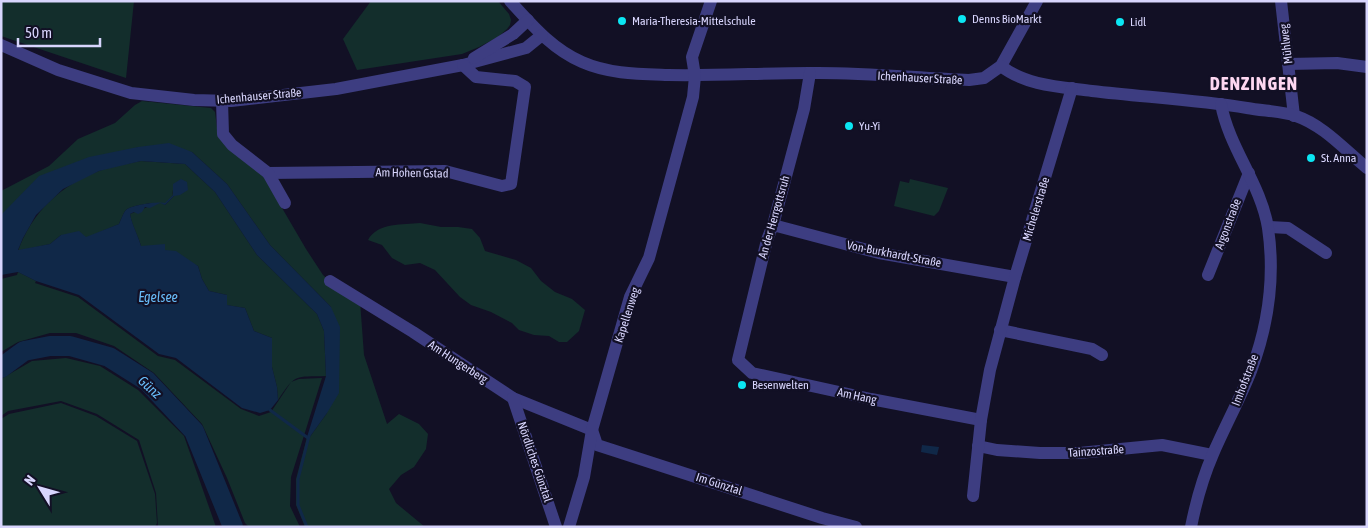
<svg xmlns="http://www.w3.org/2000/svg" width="1368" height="528" font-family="'Asap Condensed',sans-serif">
	<rect width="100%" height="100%" fill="#121025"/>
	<g fill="#132e2c">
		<polygon points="1,1 134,1 126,78 1,36"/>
		<polygon points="371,1 498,1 509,14 511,20 510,25 507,29 498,37 479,47 462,54 357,70 343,39"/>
		<polygon points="142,101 211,108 215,112 218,136 261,172 306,249 323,275 334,285 360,301 364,355 387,424 399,414 419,424 428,434 426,449 414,467 401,475 389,489 396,503 425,527 305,527 296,505 296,479 307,437 309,438 327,413 331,307 270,245 227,184 192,152 138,147 1,215 1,191 49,166 78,139 115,123 135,105"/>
		<path d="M141,161L185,164L215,192L257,255L317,314L324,331L326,376C295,377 296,373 278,400L277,387L272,367V338L254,331L245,308L226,305L227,295L209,291L202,279L198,266L165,250L141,246C138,235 132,226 130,214L160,202L165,205L174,196L172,190L173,195L165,204C159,201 131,205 126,210C123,213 121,220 119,224L86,238L61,235L50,244L18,251C32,212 60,186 99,171C112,166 127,164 141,161Z"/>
		<polygon points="910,179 948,188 939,211 934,216 894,206 900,181 909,183"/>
		<path d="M420,223L441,227H458L472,229L480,238L485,251L516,260L531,268L541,281L555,292L572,299L585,310L579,331L567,342H559L549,336L534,335L519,330L512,323L491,312L471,305L460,297L435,270L420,263L405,265L392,258L382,245L368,240C378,222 403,225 420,223Z"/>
		<polygon points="18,272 36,281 35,283 78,297 158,356 175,360 241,409 259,416 271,412 291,382 299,379 322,378 291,477 290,506 300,527 249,527 245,523 227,478 202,424 154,373 114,346 76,333 50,333 18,342 1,352 1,279 17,275"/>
		<polygon points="66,358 100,366 138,390 184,436 216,527 158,527 156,493 139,440 97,414 61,401 8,411 1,416 1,379 32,361"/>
		<polygon points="61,403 96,416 137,441 155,494 157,523 155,527 1,527 1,419 9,414"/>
	</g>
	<g fill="#102848">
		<path d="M169,143L192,152L227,184L270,245L331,307L340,327L339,393L327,413L309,438L307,437L326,376L324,331L317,314L257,255L215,192L185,164L141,161L99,171L63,189L36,215L23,238L18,250L50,244L61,235L79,231L86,237L119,224C121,220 123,213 126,210C131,205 159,201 165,203L173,195V184L181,179L187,182L188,190L180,195L174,196L165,205L160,203L150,208L145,207L142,212L138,214L134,212L130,214C132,225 138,235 141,246L165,244V250L176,251L198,266L202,279L209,291L227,295V305L245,308L254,331L272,338V367L277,387L278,400L270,410L260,413L242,408L176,358L159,354L79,295L36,281L18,272L1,275V215L39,176L89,157L138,147Z"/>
		<polygon points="922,445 939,447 937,455 921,452"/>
	</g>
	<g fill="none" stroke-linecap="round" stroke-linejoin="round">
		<g stroke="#102848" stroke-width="3">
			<polyline points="270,410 308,438"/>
			<polyline points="307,527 298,505 298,479 309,436"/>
		</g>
		<polyline stroke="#102848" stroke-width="20" points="1,368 24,351 50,346 70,346 109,357 147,381 194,431 233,527"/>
		<g stroke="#3d3d81" stroke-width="12">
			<path d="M510,1C532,25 552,49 582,62C609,74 639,74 668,75C715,76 762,73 809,73C862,72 916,78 969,80L984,78L1001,66L1037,1"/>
			<polyline points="1281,1 1294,116"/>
			<polyline points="1,45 58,70 131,93 194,100 231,101 336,89 463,65 526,48 542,35"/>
			<polyline points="474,58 513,34 528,20"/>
			<polyline points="1288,64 1337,63 1367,67"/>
			<path d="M1001,66C1026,86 1062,87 1092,91C1144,97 1196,100 1247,108C1263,111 1281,111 1296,116C1323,125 1345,150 1367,168"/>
			<polyline points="810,73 804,109 773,225 767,240 738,360 752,373 871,399 981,420"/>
			<polyline points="222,101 223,134 232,145 268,173 445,171 502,186 511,184 525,87 515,81 476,77 463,65"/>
			<polyline points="268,173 285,203"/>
			<polyline points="773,225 879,253 1015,277"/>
			<polyline points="1268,227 1288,228 1326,253"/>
			<polyline points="1208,275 1249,173"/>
			<polyline points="330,281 413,332 513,398 592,430 597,445 822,518 856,527"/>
			<polyline points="1000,330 1092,349 1102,355"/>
			<polyline points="513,398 556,527"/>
			<polyline points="978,446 997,450 1040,453 1079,453 1162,445 1212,455"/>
			<polyline points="973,496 981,420 990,370 1015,277 1072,88"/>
			<polyline points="569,527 584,477 592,430 630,297 649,258 693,97 695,76 692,57 711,1"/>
			<path d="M1191,527C1196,502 1203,477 1213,454C1225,426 1240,399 1251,371C1268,326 1275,276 1268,228C1261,184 1229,148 1221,104"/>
		</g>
	</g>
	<g fill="#0be6f3" stroke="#121025" stroke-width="2">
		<circle cx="962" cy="19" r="5"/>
		<circle cx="622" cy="21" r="5"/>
		<circle cx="1120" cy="22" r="5"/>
		<circle cx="849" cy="126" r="5"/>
		<circle cx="1311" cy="158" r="5"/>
		<circle cx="742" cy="385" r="5"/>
	</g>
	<g text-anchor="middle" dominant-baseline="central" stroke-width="4.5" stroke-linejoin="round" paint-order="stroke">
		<g font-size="12" fill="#d8d5fd" stroke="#121025" text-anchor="start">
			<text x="972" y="19">Denns BioMarkt</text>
			<text x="632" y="21">Maria-Theresia-Mittelschule</text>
			<text x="1130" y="22">Lidl</text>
			<text x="859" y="126">Yu-Yi</text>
			<text x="1321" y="158">St. Anna</text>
			<text x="752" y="385">Besenwelten</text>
		</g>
		<g font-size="12" fill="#d8d5fd" stroke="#121025">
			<text transform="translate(1286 44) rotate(-97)">Mühlweg</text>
			<text transform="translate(920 78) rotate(3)">Ichenhauser Straße</text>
			<text transform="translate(259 96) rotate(-5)">Ichenhauser Straße</text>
			<text transform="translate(412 173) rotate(1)">Am Hohen Gstad</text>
			<text transform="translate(1036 209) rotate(-73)">Michelerstraße</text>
			<text transform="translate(774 217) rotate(-74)">An der Herrgottsruh</text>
			<text transform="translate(1228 224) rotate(-69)">Argonstraße</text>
			<text transform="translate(894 254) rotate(11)">Von-Burkhardt-Straße</text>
			<text transform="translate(627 315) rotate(-72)">Kapellenweg</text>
			<text transform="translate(458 362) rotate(33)">Am Hungerberg</text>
			<text transform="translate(1245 380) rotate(-69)">Imhofstraße</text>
			<text transform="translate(857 396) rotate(12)">Am Hang</text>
			<text transform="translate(1096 451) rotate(-4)">Tainzostraße</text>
			<text transform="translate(535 462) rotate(71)">Nördliches Günztal</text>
			<text transform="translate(719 484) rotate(18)">Im Günztal</text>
		</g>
		<g font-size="14" font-style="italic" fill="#68bcf8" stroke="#121025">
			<text x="158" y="297">Egelsee</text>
			<text transform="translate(150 387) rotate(42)">Günz</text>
		</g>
		<g font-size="18" font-weight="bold" letter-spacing="1" fill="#fdd7f1" stroke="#121025">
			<text x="1254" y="83">DENZINGEN</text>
		</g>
	</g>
	<rect width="1368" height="528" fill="none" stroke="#d8d5fd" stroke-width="5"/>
	<g transform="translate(40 488) rotate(307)" stroke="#121025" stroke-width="4" paint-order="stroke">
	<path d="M0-4L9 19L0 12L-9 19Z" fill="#d8d5fd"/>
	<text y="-8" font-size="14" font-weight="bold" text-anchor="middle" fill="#d8d5fd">N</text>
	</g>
	<path d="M18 38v8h82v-8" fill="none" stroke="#d8d5fd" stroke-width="2.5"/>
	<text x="25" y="38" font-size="15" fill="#d8d5fd" stroke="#121025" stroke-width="4" paint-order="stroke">50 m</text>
</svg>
